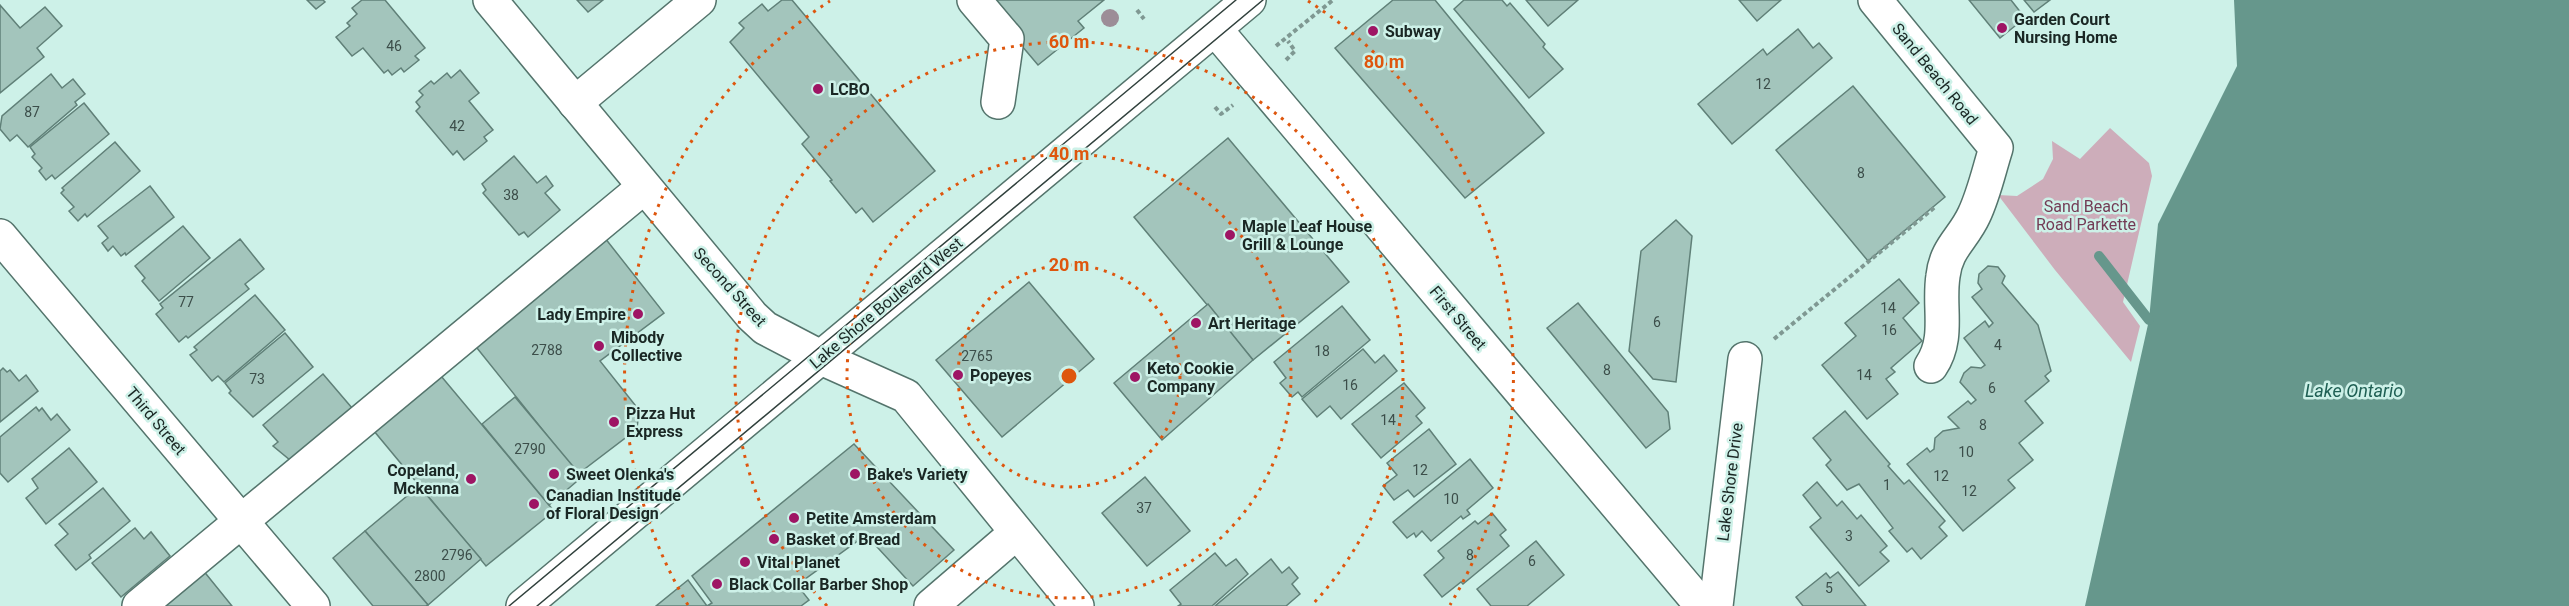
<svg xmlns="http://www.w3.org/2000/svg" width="2569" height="606" font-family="Roboto,sans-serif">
	<rect width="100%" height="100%" fill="#cdf1e8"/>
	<polygon fill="#cdadba" points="2110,128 2149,163 2152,176 2123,302 2140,326 2131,362 2055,270 1998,195 2017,196 2043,179 2053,159 2052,141 2080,159"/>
	<polygon fill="#66978c" points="2234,0 2569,0 2569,606 2085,606 2149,320 2158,224 2237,66"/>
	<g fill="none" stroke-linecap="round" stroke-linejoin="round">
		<polyline stroke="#66978c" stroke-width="10" points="2099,256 2149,320"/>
	</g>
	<g fill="#a3c5bc" stroke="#608078" stroke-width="1.5">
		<polygon points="307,0 323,0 325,2 316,9"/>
		<polygon points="362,0 385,0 425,48 415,56 419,60 404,72 401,68 392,75 388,70 384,73 363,48 352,56 336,37 350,26 347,23 357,14 352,8"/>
		<polygon points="577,0 603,0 588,12"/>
		<polygon points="782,0 792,0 935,171 873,222 862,208 856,213 830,181 832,180 802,144 809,137 730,42 744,28 739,23 762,4 768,11"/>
		<polygon points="983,0 1104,0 1078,21 1084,28 1038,65"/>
		<polygon points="1393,0 1435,0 1544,133 1465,198 1335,48"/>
		<polygon points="1464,0 1502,0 1507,6 1510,3 1545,44 1543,47 1563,69 1529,98 1454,9"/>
		<polygon points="1526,0 1578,0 1548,26"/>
		<polygon points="1739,0 1781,0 1757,21"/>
		<polygon points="1969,0 2011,0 2025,18 2000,38"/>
		<polygon points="2024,0 2050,0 2034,12"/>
		<polygon points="0,5 20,28 45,7 62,26 37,48 44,57 0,93"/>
		<polygon points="1798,29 1813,48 1819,43 1832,58 1732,144 1698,104 1763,49 1767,55"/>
		<polygon points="460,70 479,93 469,101 493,130 484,137 487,141 464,160 457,151 453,155 416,111 420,107 416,102 423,95 419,91 431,81 434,84 447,73 451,78"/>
		<polygon points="51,74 62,88 73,79 85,94 75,102 77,105 28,147 17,135 10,141 0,129 2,116"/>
		<polygon points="1853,86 1945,197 1868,261 1776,150"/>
		<polygon points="84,103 109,134 55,179 52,175 46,180 39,171 42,168 32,157 35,154 30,147"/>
		<polygon points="1228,138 1349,282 1253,360 1134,217"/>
		<polygon points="115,142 140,171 87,217 85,214 78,221 69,211 74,207 61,193 64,190 62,188"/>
		<polygon points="514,156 537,183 546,176 553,186 545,193 560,210 528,237 524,232 519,235 483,193 486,190 482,184"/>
		<polygon points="150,186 174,217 126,255 125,253 121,256 113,246 108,251 102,243 108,238 98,226"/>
		<polygon points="1676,220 1692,236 1676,382 1653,379 1629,351 1641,251"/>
		<polygon points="183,226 210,258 159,301 142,281 145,278 135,266"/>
		<polygon points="601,233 664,313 600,361 639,410 637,429 578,474 469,338"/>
		<polygon points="240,239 264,269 245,284 249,289 188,338 186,336 179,342 156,314 163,308 160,304"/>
		<polygon points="1988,266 1998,267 2005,276 2002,283 2038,325 2051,371 2045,376 2049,381 2025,401 2043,423 2019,443 2033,460 2008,480 2015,488 1963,531 1907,464 1927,448 1930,452 1934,449 1935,438 1943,431 1959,428 1948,417 1968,401 1971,404 1976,400 1960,382 1964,373 1971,367 1981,368 1985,365 1964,338 1985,321 1989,327 1993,323 1972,297 1982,289 1978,283 1979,274"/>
		<polygon points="1899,279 1919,303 1903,318 1922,341 1891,368 1895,372 1886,379 1898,394 1867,419 1822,365 1856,336 1845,323"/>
		<polygon points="1029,282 1094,359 1002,437 936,360"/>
		<polygon points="255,295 285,330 224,382 218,376 212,381 190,355 197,350 194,347"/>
		<polygon points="1578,303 1668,412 1670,429 1646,448 1547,328"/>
		<polygon points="1208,304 1253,360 1162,440 1114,383"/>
		<polygon points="1342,306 1370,340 1302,397 1298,392 1292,397 1280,383 1286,378 1274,362"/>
		<polygon points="285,333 313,367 253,417 229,393 231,391 225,383"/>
		<polygon points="1363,349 1375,363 1384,355 1397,371 1341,419 1330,406 1317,417 1302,399"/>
		<polygon points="3,368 7,372 10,370 19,381 26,375 38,391 0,422 0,371"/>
		<polygon points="323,374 352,408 290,460 273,446 278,442 263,425"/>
		<polygon points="441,376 554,511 486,566 374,431"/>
		<polygon points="1404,383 1425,408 1416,416 1422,423 1381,458 1352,424"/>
		<polygon points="515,397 582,477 549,505 482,424"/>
		<polygon points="36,407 39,411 42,408 51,420 57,414 70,430 8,482 0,473 0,437"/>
		<polygon points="1845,411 1890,464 1888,466 1904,484 1909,480 1945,521 1939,527 1947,536 1921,559 1912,548 1907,552 1889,531 1893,528 1859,484 1847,490 1826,465 1831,460 1813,438"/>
		<polygon points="1429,429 1456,464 1414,497 1408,490 1394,500 1383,486 1397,475 1387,463"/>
		<polygon points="854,444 954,550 913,586 866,535 797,585 809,600 801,606 656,606 688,580 707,606 712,603 692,576"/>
		<polygon points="69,448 97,482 46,524 26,498 38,488 32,479"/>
		<polygon points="1470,459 1493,488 1467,510 1470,514 1463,519 1461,516 1431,541 1422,531 1416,537 1414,533 1407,538 1393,522"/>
		<polygon points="1145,477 1190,531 1147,566 1102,513"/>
		<polygon points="1817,482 1837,506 1842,501 1857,519 1861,515 1887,546 1880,552 1889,561 1859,586 1810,527 1821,518 1803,495"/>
		<polygon points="419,486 481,559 428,605 365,531"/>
		<polygon points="103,488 130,521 89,555 91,558 76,570 55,545 68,534 59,524"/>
		<polygon points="1492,513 1506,530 1500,535 1509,546 1463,584 1461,582 1442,597 1424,575 1444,558 1438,551 1475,521 1478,524"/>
		<polygon points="135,528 144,539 151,532 170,556 121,597 92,563"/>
		<polygon points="365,531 428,605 426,606 373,606 333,558"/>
		<polygon points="1536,541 1564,575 1527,606 1491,606 1477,589"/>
		<polygon points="1215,553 1226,566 1236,559 1248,574 1212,606 1178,606 1181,604 1170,590"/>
		<polygon points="1271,559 1282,573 1289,567 1298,578 1292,584 1300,594 1286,606 1215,606"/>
		<polygon points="198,564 232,606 149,606"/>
		<polygon points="1838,572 1866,606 1803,606 1796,597 1826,573 1830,578"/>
	</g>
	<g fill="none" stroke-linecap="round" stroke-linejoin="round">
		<g stroke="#54746c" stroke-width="36">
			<g id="minor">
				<polyline points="490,0 752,316 765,328 830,362 906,396 1077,606"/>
				<polyline points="974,0 1007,39 998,102"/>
				<path d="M1875,0L1996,148C1989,170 1984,194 1974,215C1963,239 1946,248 1943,276C1938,307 1950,338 1931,366"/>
				<polyline points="1215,29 1702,606"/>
				<polyline points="575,103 699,0"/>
				<polyline points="0,236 313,606"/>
				<polyline points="139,606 644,187"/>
				<polyline points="931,606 1016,533"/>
				<polyline points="1716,606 1745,359"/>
			</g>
		</g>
		<g stroke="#54746c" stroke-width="36">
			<polyline id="major" points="523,606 1249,0"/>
		</g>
		<g stroke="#7f9892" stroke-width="4" stroke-dasharray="4.5 3" stroke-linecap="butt">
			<polyline points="1137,10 1144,19"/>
			<polyline points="1276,46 1333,0"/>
			<polyline points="1286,60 1295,51 1288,41"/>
			<polyline points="1215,107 1221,114 1233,105"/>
			<polyline points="1774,339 1935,207"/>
		</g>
		<use href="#minor" stroke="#fff" stroke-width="33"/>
		<use href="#major" stroke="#fff" stroke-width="33"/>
		<g stroke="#31413d" stroke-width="1.5">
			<polyline points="509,606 1236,0"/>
			<polyline points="537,606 1263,0"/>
		</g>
	</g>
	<circle fill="#9c8d97" cx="1110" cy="18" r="9"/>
	<g fill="none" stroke="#de560d" stroke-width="3" stroke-dasharray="3 6">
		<circle cx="1069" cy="376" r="111"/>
		<circle cx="1069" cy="376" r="222"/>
		<path d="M827 606A334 334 0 1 1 1311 606"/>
		<path d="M688 605A445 445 0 0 1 830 1M1308 1A445 445 0 0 1 1450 605"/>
	</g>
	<g fill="#9e1564" stroke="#cdf1e8" stroke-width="2">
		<circle cx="2002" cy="28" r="6"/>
		<circle cx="1373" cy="31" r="6"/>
		<circle cx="818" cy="89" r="6"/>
		<circle cx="1230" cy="235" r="6"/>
		<circle cx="638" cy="314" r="6"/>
		<circle cx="1196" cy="323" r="6"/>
		<circle cx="599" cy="346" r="6"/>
		<circle cx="958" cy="375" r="6"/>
		<circle cx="1135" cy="377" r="6"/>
		<circle cx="614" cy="422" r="6"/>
		<circle cx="554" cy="474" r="6"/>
		<circle cx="855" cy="474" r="6"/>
		<circle cx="471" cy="479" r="6"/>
		<circle cx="534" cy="504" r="6"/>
		<circle cx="794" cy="518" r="6"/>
		<circle cx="774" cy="539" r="6"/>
		<circle cx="745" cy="562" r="6"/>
		<circle cx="717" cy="584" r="6"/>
	</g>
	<g text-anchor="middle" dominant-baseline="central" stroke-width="5" stroke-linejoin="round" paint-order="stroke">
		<g font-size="14" fill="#3c4e4a">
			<text x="394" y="46">46</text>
			<text x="1763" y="84">12</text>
			<text x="32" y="112">87</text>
			<text x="457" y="126">42</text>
			<text x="1861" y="173">8</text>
			<text x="511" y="195">38</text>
			<text x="186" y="302">77</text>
			<text x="1888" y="308">14</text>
			<text x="1657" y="322">6</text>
			<text x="1889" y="330">16</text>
			<text x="1998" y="345">4</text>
			<text x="547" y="350">2788</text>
			<text x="1322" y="351">18</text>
			<text x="977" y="356">2765</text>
			<text x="1607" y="370">8</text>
			<text x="1864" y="375">14</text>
			<text x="257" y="379">73</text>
			<text x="1350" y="385">16</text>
			<text x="1992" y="388">6</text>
			<text x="1388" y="420">14</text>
			<text x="1983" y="425">8</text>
			<text x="530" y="449">2790</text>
			<text x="1966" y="452">10</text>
			<text x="1420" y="470">12</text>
			<text x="1941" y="476">12</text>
			<text x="1887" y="485">1</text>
			<text x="1969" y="491">12</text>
			<text x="1451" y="499">10</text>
			<text x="1144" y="508">37</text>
			<text x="1849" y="536">3</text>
			<text x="457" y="555">2796</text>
			<text x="1470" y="555">8</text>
			<text x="1532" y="561">6</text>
			<text x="430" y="576">2800</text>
			<text x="1829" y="588">5</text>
		</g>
		<g font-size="16" font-weight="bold" fill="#1a2724" stroke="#cdf1e8" text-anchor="start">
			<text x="2014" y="19">Garden Court<tspan x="2014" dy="18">Nursing Home</tspan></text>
			<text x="1385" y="31">Subway</text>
			<text x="830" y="89">LCBO</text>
			<text x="1242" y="226">Maple Leaf House<tspan x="1242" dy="18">Grill &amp; Lounge</tspan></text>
			<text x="626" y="314" text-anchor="end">Lady Empire</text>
			<text x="1208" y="323">Art Heritage</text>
			<text x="611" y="337">Mibody<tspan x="611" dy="18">Collective</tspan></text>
			<text x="1147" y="368">Keto Cookie<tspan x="1147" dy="18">Company</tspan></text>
			<text x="970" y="375">Popeyes</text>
			<text x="626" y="413">Pizza Hut<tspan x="626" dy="18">Express</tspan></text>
			<text x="459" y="470" text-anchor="end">Copeland,<tspan x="459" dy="18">Mckenna</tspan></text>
			<text x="566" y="474">Sweet Olenka's</text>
			<text x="867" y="474">Bake's Variety</text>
			<text x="546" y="495">Canadian Institude<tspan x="546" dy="18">of Floral Design</tspan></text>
			<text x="806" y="518">Petite Amsterdam</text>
			<text x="786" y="539">Basket of Bread</text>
			<text x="757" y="562">Vital Planet</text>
			<text x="729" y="584">Black Collar Barber Shop</text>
		</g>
		<g font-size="16" fill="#1a2724" stroke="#cdf1e8">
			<text transform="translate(1935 74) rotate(51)">Sand Beach Road</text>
			<text transform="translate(730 287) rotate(48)">Second Street</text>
			<text transform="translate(886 303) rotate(-40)">Lake Shore Boulevard West</text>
			<text transform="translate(1458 318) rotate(50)">First Street</text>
			<text transform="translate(156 421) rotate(50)">Third Street</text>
			<text transform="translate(1730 482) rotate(-83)">Lake Shore Drive</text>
		</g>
		<g font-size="16" fill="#733b55" stroke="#cdf1e8">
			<text x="2086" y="206">Sand Beach<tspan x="2086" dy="18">Road Parkette</tspan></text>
		</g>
		<g font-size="18" font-style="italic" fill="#1f6054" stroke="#cdf1e8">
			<text x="2354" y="390">Lake Ontario</text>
		</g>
	</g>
	<circle cx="1069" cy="376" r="9" fill="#de560d" stroke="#cdf1e8" stroke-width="3"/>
	<g font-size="18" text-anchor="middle" font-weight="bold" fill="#de560d" stroke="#cdf1e8" stroke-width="5" stroke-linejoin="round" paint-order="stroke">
		<text x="1069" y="48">60 m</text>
		<text x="1384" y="68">80 m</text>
		<text x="1069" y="160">40 m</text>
		<text x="1069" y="271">20 m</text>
	</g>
</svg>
